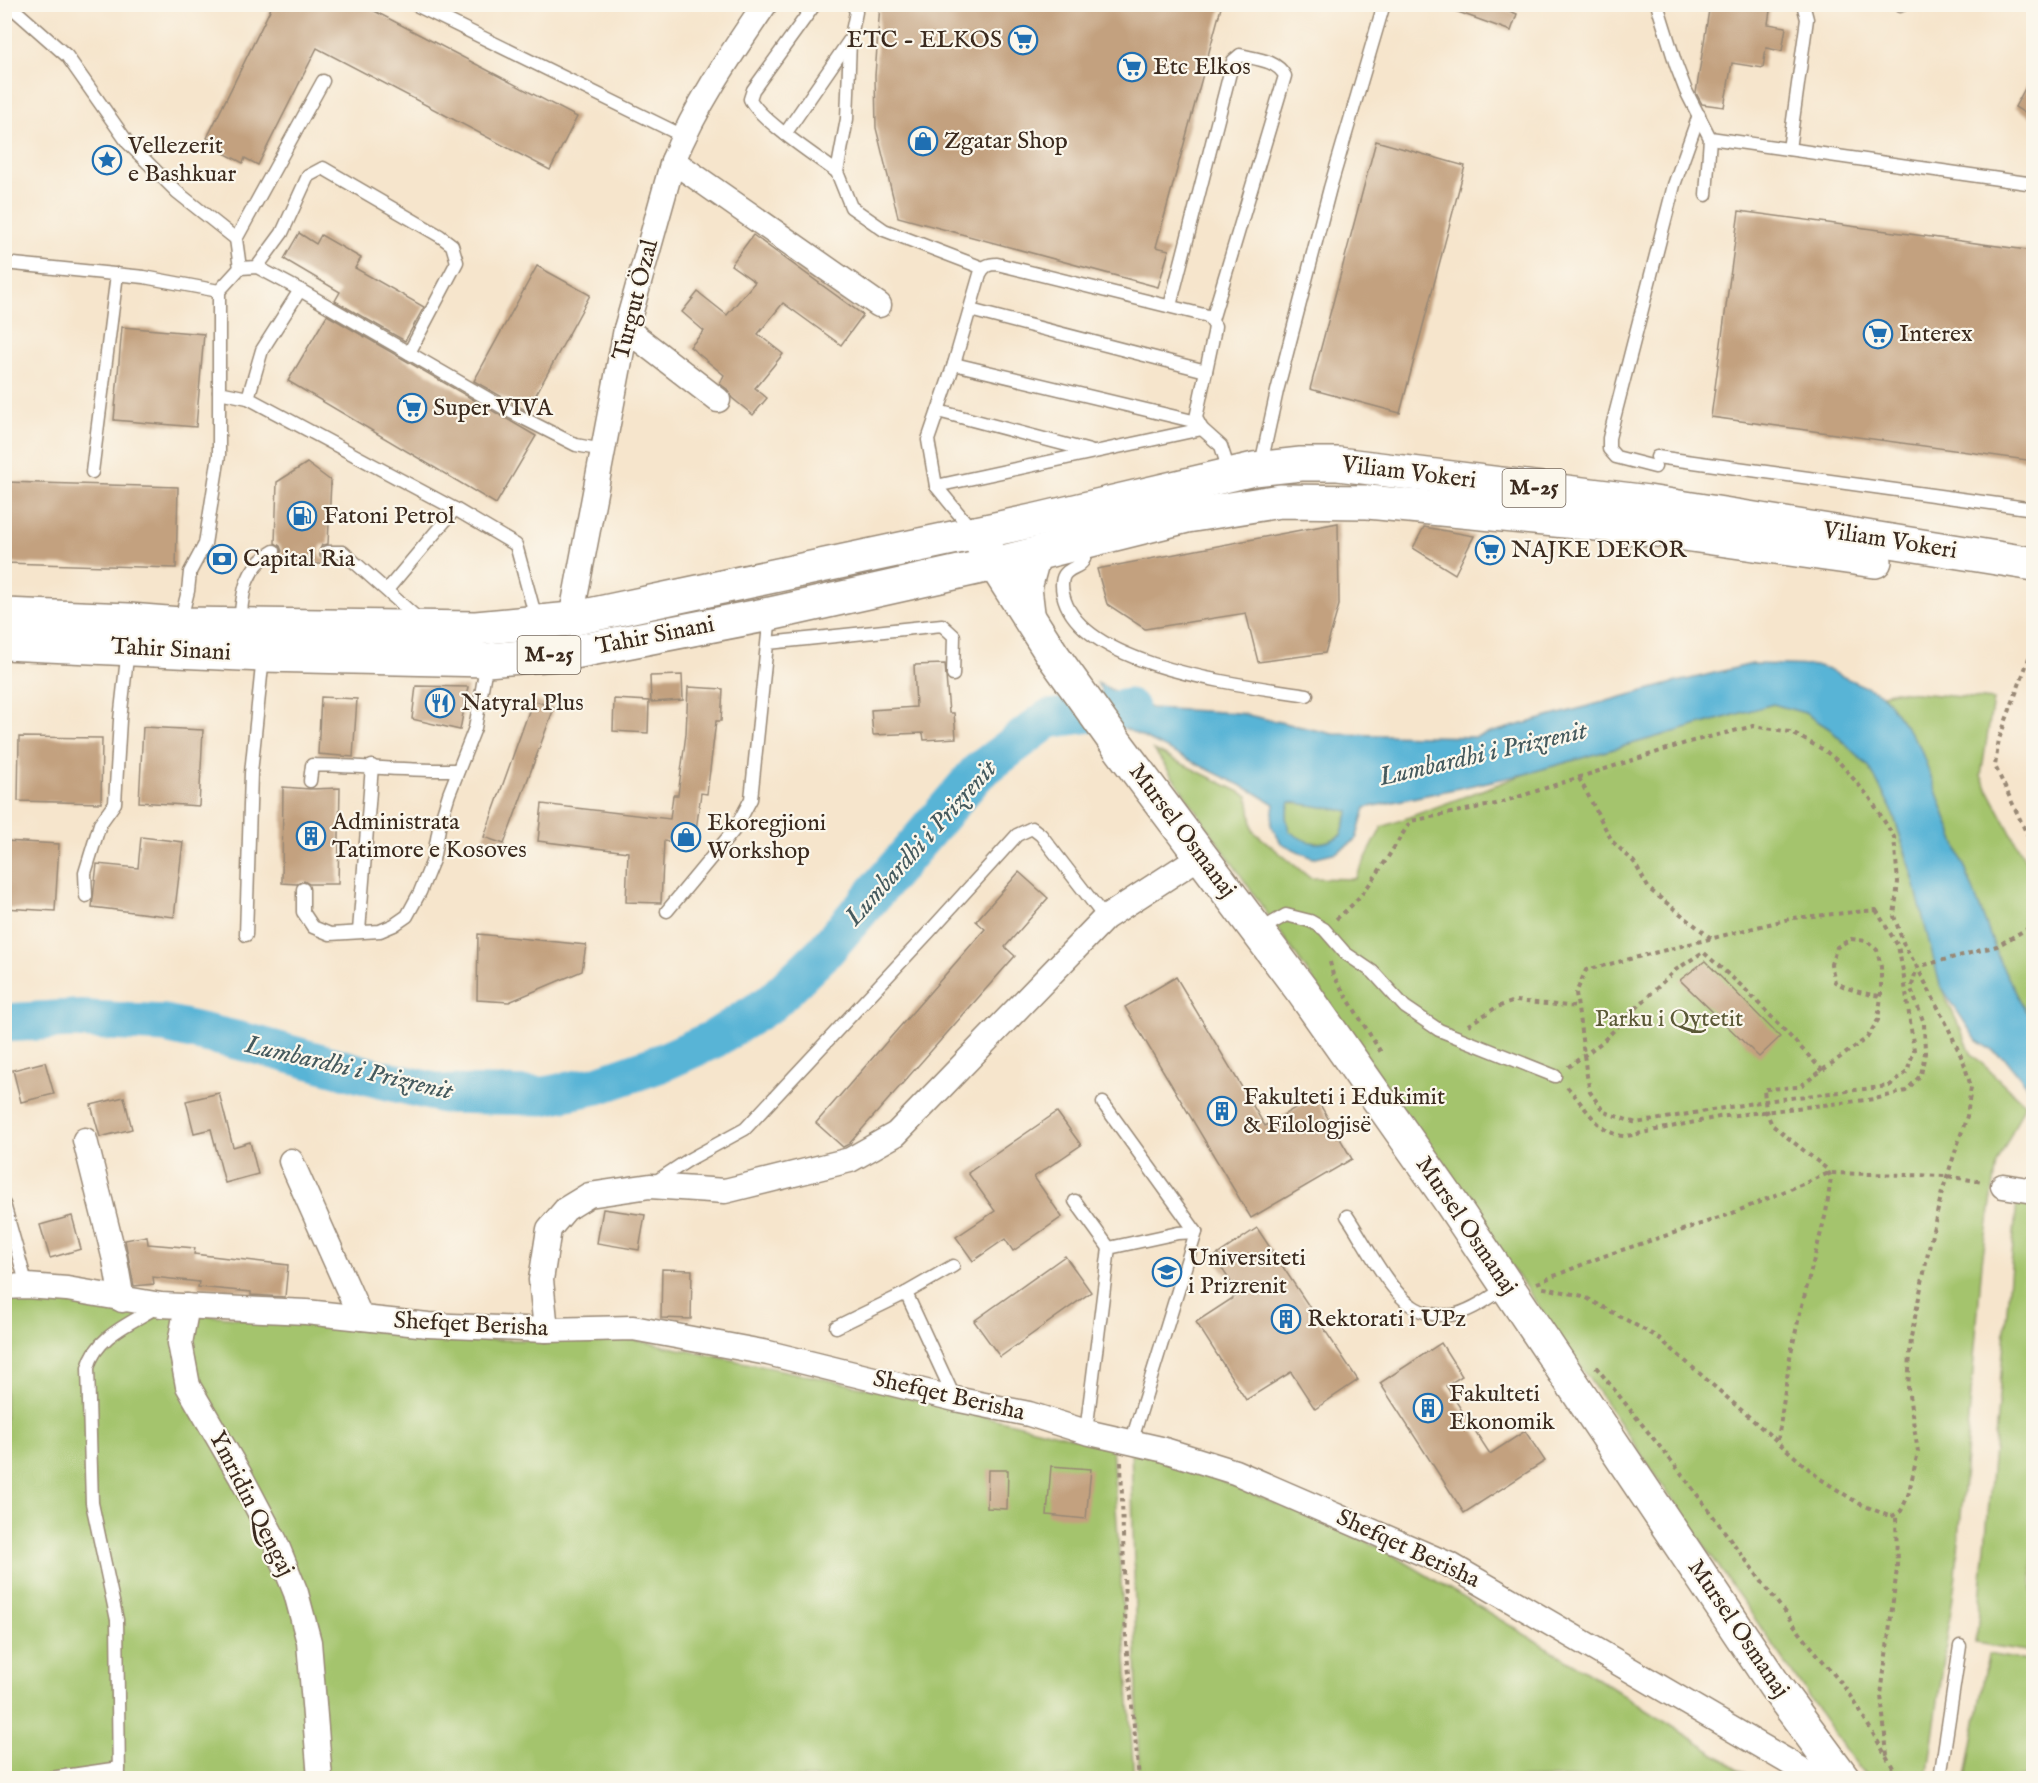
<svg xmlns="http://www.w3.org/2000/svg" width="2038" height="1783" font-family="'IM FELL English',serif">
	<rect width="100%" height="100%" fill="#fbf7ec"/>
	<filter id="ink" filterUnits="userSpaceOnUse"><feTurbulence type="fractalNoise" baseFrequency=".0167" numOctaves="2"/><feDisplacementMap in="SourceGraphic" scale="12" xChannelSelector="R" yChannelSelector="G"/><feConvolveMatrix kernelMatrix="1 2 1 2 8 2 1 2 1" color-interpolation-filters="sRGB"/></filter>
	<filter id="wash" filterUnits="userSpaceOnUse"><feTurbulence type="fractalNoise" baseFrequency=".008" numOctaves="4" result="noise"/><feDisplacementMap in="SourceGraphic" scale="24" xChannelSelector="R" yChannelSelector="G"/><feGaussianBlur stdDeviation="1.35" result="paint"/><feColorMatrix in="noise" values="0 0 0 0 0 0 0 0 0 0 0 0 0 0 0 0 0 1.4 0 .05"/><feComposite in="paint" operator="in"/></filter>
	<g filter="url(#wash)">
		<rect width="100%" height="100%" fill="#f6e5cc"/>
		<g fill="#a4c46d" stroke="#707746" stroke-width="1.5">
			<polygon points="1895,691 1993,700 1981,776 2033,875 2033,1017 2026,1012 2000,962 1919,745 1882,694"/>
			<polygon points="1773,704 1805,713 1830,729 1869,767 1892,810 1922,907 1940,985 1972,1054 2025,1104 1997,1164 1982,1262 1956,1575 1927,1778 1871,1778 1858,1768 1154,750 1248,796 1253,831 1310,878 1355,879 1382,827 1525,774"/>
			<polygon points="1290,802 1349,811 1341,835 1328,843 1304,842 1289,831 1286,817"/>
			<polygon points="2017,1201 2034,1204 2033,1652 1976,1643"/>
			<polygon points="26,1296 70,1302 472,1340 631,1339 863,1387 1112,1447 1134,1778 5,1778 5,1298"/>
			<polygon points="1131,1443 1380,1547 1589,1673 1753,1778 1139,1778"/>
			<polygon points="1988,1654 2033,1662 2033,1778 1966,1778"/>
		</g>
		<path fill="#58b4d6" stroke="#4a6f7a" stroke-width="1.5" fill-rule="evenodd" d="M1752,664L1819,666L1882,694L1919,745L2000,962L2026,1012L2033,1017V1093L2006,1059L1977,1041L1940,985L1910,866L1892,810L1869,767L1830,729L1805,713L1773,704L1525,774L1365,808L1356,840L1337,852L1312,858L1281,843L1271,825L1274,804L1256,793L1122,727L1097,683L1151,708L1239,713L1333,734L1475,737L1673,683ZM1290,802L1349,811L1341,835C1321,848 1307,844 1289,831L1286,817Z"/>
		<g fill="none" stroke-linecap="round" stroke-linejoin="round">
			<polyline stroke="#58b4d6" stroke-width="39" points="4,1023 72,1019 165,1024 253,1044 376,1078 443,1094 544,1096 598,1085 661,1063 714,1039 771,1003 825,951 978,772 1048,719 1129,708"/>
		</g>
		<g id="blocks">
			<g fill="#c3a17f">
				<polygon points="273,4 361,4 577,117 550,170 317,48 258,165 245,158 243,163 218,150 220,145 207,138"/>
				<polygon points="880,4 1222,4 1156,247 1169,250 1158,287 898,217 876,128 875,76"/>
				<polygon points="1444,4 1491,4 1517,14 1511,31 1444,7"/>
				<polygon points="1710,4 1771,4 1768,24 1786,27 1782,51 1766,48 1763,68 1732,63 1724,107 1702,104 1696,93"/>
				<polygon points="2034,72 2034,119 2015,107"/>
				<polygon points="1376,141 1465,166 1400,413 1310,389"/>
				<polygon points="1739,211 2034,251 2034,461 1711,417"/>
				<polygon points="299,233 316,244 321,235 361,258 355,268 424,307 405,341 335,301 340,292 284,259"/>
				<polygon points="753,235 863,315 841,345 783,303 758,334 783,354 755,388 767,398 753,415 732,398 727,389 720,384 724,375 690,347 704,331 682,312 698,292 727,315 755,282 731,265"/>
				<polygon points="537,266 590,295 527,411 474,381"/>
				<polygon points="327,315 536,436 496,504 288,381"/>
				<polygon points="122,327 204,334 196,427 114,420"/>
				<polygon points="307,463 331,481 328,544 322,545 319,551 320,557 327,560 327,564 274,564 282,551 280,546 275,543 277,482"/>
				<polygon points="4,482 178,487 176,568 4,563"/>
				<polygon points="1338,523 1339,605 1325,653 1258,662 1246,613 1145,629 1107,604 1097,569"/>
				<polygon points="1424,527 1474,536 1455,574 1413,548"/>
				<polygon points="945,664 949,713 954,713 956,738 924,740 923,733 873,735 871,710 916,707 914,665"/>
				<polygon points="682,675 683,700 651,702 650,676"/>
				<polygon points="416,686 468,687 460,730 412,719"/>
				<polygon points="688,687 723,689 721,721 716,721 707,794 701,793 694,845 664,841 661,903 626,902 628,852 538,841 542,804 670,819 673,795 678,795 686,734"/>
				<polygon points="321,697 357,699 353,757 318,754"/>
				<polygon points="614,699 649,701 648,733 613,731"/>
				<polygon points="533,700 554,708 504,844 484,837"/>
				<polygon points="143,727 203,730 199,806 139,802"/>
				<polygon points="19,737 102,738 101,803 18,801"/>
				<polygon points="283,787 310,789 340,788 338,884 309,884 304,881 297,884 282,883"/>
				<polygon points="141,837 183,842 174,917 92,907 97,864 138,868"/>
				<polygon points="4,841 59,844 55,911 4,908"/>
				<polygon points="1019,872 1048,898 1005,947 1015,956 849,1144 843,1147 816,1123 985,929 976,921"/>
				<polygon points="478,934 586,945 582,971 509,1002 477,1000"/>
				<polygon points="1705,961 1780,1037 1759,1057 1680,980"/>
				<polygon points="1176,977 1265,1126 1315,1096 1352,1159 1251,1218 1125,1007"/>
				<polygon points="45,1062 54,1094 21,1102 13,1070"/>
				<polygon points="219,1093 233,1147 250,1142 258,1174 225,1183 211,1129 194,1133 186,1101"/>
				<polygon points="124,1097 132,1129 100,1137 91,1105"/>
				<polygon points="1057,1112 1081,1145 1034,1177 1062,1217 1013,1251 1005,1239 973,1261 956,1237 995,1211 968,1173"/>
				<polygon points="603,1209 645,1215 639,1250 597,1243"/>
				<polygon points="72,1216 81,1249 50,1258 40,1225"/>
				<polygon points="1257,1228 1358,1380 1315,1409 1291,1372 1246,1400 1196,1322 1239,1294 1214,1257"/>
				<polygon points="147,1236 148,1244 195,1248 194,1254 288,1265 285,1297 251,1295 251,1292 198,1287 199,1282 153,1277 154,1284 134,1286 125,1240"/>
				<polygon points="1065,1256 1091,1292 1000,1357 974,1321"/>
				<polygon points="662,1269 692,1270 691,1319 661,1318"/>
				<polygon points="1441,1343 1462,1376 1446,1386 1490,1454 1525,1431 1545,1461 1464,1513 1380,1383"/>
				<polygon points="1051,1466 1091,1469 1086,1519 1047,1515"/>
				<polygon points="988,1470 1008,1470 1007,1509 987,1508"/>
			</g>
		</g>
	</g>
	<g filter="url(#ink)">
		<use href="#blocks" fill-opacity="0" stroke="#988875" stroke-width="1.5"/>
		<g fill="none" stroke-linecap="round" stroke-linejoin="round">
			<g stroke="#988875" stroke-width="15">
				<g id="lane">
					<polyline points="8,4 67,56 128,143 177,192 236,239"/>
					<polyline points="414,4 683,136"/>
					<path d="M815,4L753,90L750,99C759,119 817,157 837,172"/>
					<polyline points="853,4 856,12 850,41 847,119 837,172 851,207 884,230 983,268"/>
					<polyline points="1657,4 1676,65 1686,91 1710,138 1706,195"/>
					<polyline points="1900,6 1901,4"/>
					<polyline points="785,134 849,41"/>
					<polyline points="1710,138 2034,184"/>
					<polyline points="1789,149 1807,19 1803,4"/>
					<polyline points="4,263 144,277 219,291 240,268 257,267 300,290 511,412 576,445 603,450"/>
					<polyline points="257,267 282,233 308,176 323,168 440,236 452,245 457,262 409,353"/>
					<polyline points="240,268 236,239 323,81"/>
					<path d="M1170,306L1233,61L1240,55C1256,59 1277,60 1285,76L1212,320"/>
					<polyline points="970,310 1206,371"/>
					<polyline points="954,364 1197,422"/>
					<polyline points="219,392 248,398 262,350 300,290"/>
					<polyline points="248,398 455,509 516,545 537,622"/>
					<polyline points="938,411 1090,451"/>
					<polyline points="1657,457 2034,509"/>
					<polyline points="1257,465 1263,455 1277,391 1330,188 1384,4"/>
					<polyline points="1655,467 1616,457 1609,449 1609,438 1674,185 1699,115"/>
					<polyline points="92,472 117,274"/>
					<polyline points="936,486 1202,429"/>
					<path d="M972,530L936,486L928,440L954,364L980,274C984,266 988,264 997,264L1208,316L1215,326L1214,333L1196,418L1202,429L1221,446L1230,474"/>
					<path d="M1082,545C1083,549 1085,555 1084,559C1079,572 1057,564 1063,594C1079,668 1245,685 1307,695"/>
					<polyline points="327,552 343,552 415,616 423,619"/>
					<polyline points="387,590 455,509"/>
					<polyline points="180,623 188,591 190,572 205,544 219,455 219,291"/>
					<path d="M240,624C242,593 245,567 274,551"/>
					<polyline points="768,643 942,625 954,636 953,675"/>
					<path d="M310,781L312,765C361,766 409,771 458,770"/>
					<polyline points="303,889 303,912 313,927 330,934 380,931 394,925 407,916 420,892 433,860 440,823 449,794 475,728 487,661"/>
					<polyline points="86,896 85,873 100,824 115,803 120,720 128,649"/>
					<polyline points="667,911 735,829 751,799 770,615"/>
					<polyline points="1260,930 1286,915 1310,921 1324,929 1345,953 1373,972 1405,1007 1439,1030 1555,1076"/>
					<polyline points="359,931 372,766"/>
					<polyline points="246,935 251,773 263,656"/>
					<polyline points="1103,1103 1196,1232 1131,1443"/>
					<polyline points="652,1184 690,1159 745,1129 929,932 1017,835 1032,828 1041,835 1105,918"/>
					<polyline points="1075,1201 1109,1248"/>
					<polyline points="4,1204 27,1286"/>
					<path d="M1347,1216C1364,1241 1388,1290 1412,1306C1422,1314 1444,1317 1457,1314C1474,1309 1491,1297 1506,1287"/>
					<polyline points="953,1266 906,1293 955,1399"/>
					<polyline points="836,1327 906,1293"/>
					<polyline points="1086,1432 1109,1248 1178,1233 1196,1232"/>
					<polyline points="51,1778 119,1768"/>
					<path d="M119,1778L117,1620L92,1503L88,1368C96,1336 131,1323 157,1307"/>
					<polyline points="1940,1778 1960,1646"/>
				</g>
			</g>
			<g stroke="#988875" stroke-width="27">
				<g id="street">
					<polyline points="673,161 879,305"/>
					<polyline points="626,329 718,400"/>
					<path d="M571,619L626,329L673,161C696,105 731,54 765,4"/>
					<polyline points="85,1140 115,1260 122,1300"/>
					<polyline points="291,1161 361,1318"/>
					<polyline points="2003,1186 2034,1191"/>
					<polyline points="4,1287 27,1286 67,1289 161,1305 306,1312 428,1325 546,1330 633,1328 768,1353 955,1399 1029,1414 1086,1432 1161,1449 1235,1472 1452,1566 1816,1778"/>
					<polyline points="187,1306 180,1343 188,1386 241,1477 275,1541 296,1593 309,1642 320,1778"/>
					<polyline points="546,1330 541,1280 549,1229 566,1209 589,1195 650,1186 725,1191 850,1160 896,1134 1105,918 1202,855"/>
				</g>
			</g>
			<g stroke="#988875" stroke-width="36">
				<polyline id="secondary" points="975,533 1052,654 1113,739 1303,992 1448,1198 1775,1686 1843,1778"/>
			</g>
			<g stroke="#988875" stroke-width="36">
				<g id="primary">
					<polyline points="1028,613 1025,588 1034,555"/>
					<polyline points="4,615 129,620 180,624 476,628 571,619 1037,520 1254,469 1301,464 1338,464 1648,502 2034,564"/>
					<polyline points="4,643 263,655 487,660 569,653 770,614 995,564 1187,516 1280,501 1368,502 1649,529 1875,561"/>
				</g>
			</g>
			<g stroke="#988875" stroke-width="4" stroke-dasharray="4.5 4.5" stroke-linecap="butt">
				<polyline points="2034,640 2028,661 1999,739 1995,766 2034,849"/>
				<polyline points="1579,778 1612,841 1634,862 1649,889 1711,938"/>
				<polygon points="1876,910 1898,946 1903,971 1914,1050 1907,1072 1889,1086 1765,1101 1636,1123 1604,1112 1590,1092 1586,1070 1576,993 1586,970 1793,918"/>
				<path d="M1336,919C1369,894 1388,855 1411,821L1496,804L1689,742L1754,726L1790,732L1824,750L1839,762L1870,798L1894,837L1898,882L1894,916L1904,945L1917,967L1947,1025L1964,1063L1971,1087L1967,1116L1942,1192L1930,1243L1911,1337L1908,1389L1918,1452L1908,1496L1901,1511L1891,1517L1858,1503L1819,1478L1659,1338L1583,1296L1540,1287"/>
				<polyline points="1330,962 1333,975 1382,1054"/>
				<polyline points="1468,1025 1497,1007 1515,1001 1578,1007"/>
				<polyline points="1568,1067 1601,1043 1674,971 1703,952 1745,989 1823,1071"/>
				<path d="M1567,1087C1584,1104 1600,1137 1627,1136L1719,1117L1875,1099L1906,1091L1921,1075L1925,1053L1924,1023L1911,989L1917,967L1997,946L2034,925"/>
				<polyline points="1537,1283 1601,1257 1728,1215 1829,1173 1947,1176 1983,1182"/>
				<polyline points="1596,1367 1681,1473 1800,1633 1850,1694 1899,1778"/>
				<path d="M1778,1440L1790,1357L1799,1317L1826,1213L1831,1178L1827,1169L1772,1125L1766,1111L1764,1089L1799,1087L1867,1038L1878,1020L1881,996V967L1877,950L1867,941L1851,939L1837,947L1831,964L1835,982C1850,990 1863,994 1881,996"/>
				<polyline points="1121,1462 1126,1643 1139,1778"/>
				<polyline points="1887,1755 1881,1695 1897,1569 1896,1514"/>
			</g>
			<use href="#lane" stroke="#fff" stroke-width="12"/>
			<use href="#street" stroke="#fff" stroke-width="24"/>
			<use href="#secondary" stroke="#fff" stroke-width="33"/>
			<use href="#primary" stroke="#fff" stroke-width="33"/>
		</g>
	</g>
	<defs>
		<g id="supermarket-ring" transform="scale(1.5)"><circle r="9.5" fill="#fbf7ec" stroke="#1f6fb2" stroke-width="1.5"/><path d="M-6-5.5h2.5l.6 2H6L4.5 2H-2.5L-4.4-4H-6ZM-1.5 3.2a1.3 1.3 0 1 0 .1 0ZM3 3.2a1.3 1.3 0 1 0 .1 0Z" fill="#1f6fb2"/></g>
		<g id="shop-ring" transform="scale(1.5)"><circle r="9.5" fill="#fbf7ec" stroke="#1f6fb2" stroke-width="1.5"/><path d="M-5-2.5h2.3a2.7 3.5 0 0 1 5.4 0H5L5.5 6h-11ZM-1.5-2.5h3a1.5 2.3 0 0 0-3 0Z" fill="#1f6fb2"/></g>
		<g id="sight-ring" transform="scale(1.5)"><circle r="9.5" fill="#fbf7ec" stroke="#1f6fb2" stroke-width="1.5"/><path d="M0-6L1.8-2.2L6-1.7L2.9 1.2L3.7 5.4L0 3.3L-3.7 5.4L-2.9 1.2L-6-1.7L-1.8-2.2Z" fill="#1f6fb2"/></g>
		<g id="fuel-ring" transform="scale(1.5)"><circle r="9.5" fill="#fbf7ec" stroke="#1f6fb2" stroke-width="1.5"/><path d="M-5.5-6h7V0h2V4h1.3V-2.5L3-4.5l.8-.8L6-3V5H2.5V1h-1V6h-7ZM-4.2-4.7v3.2H.2V-4.7Z" fill="#1f6fb2"/></g>
		<g id="bank-ring" transform="scale(1.5)"><circle r="9.5" fill="#fbf7ec" stroke="#1f6fb2" stroke-width="1.5"/><path d="M-6-4H6V4H-6ZM0-2.3a2.3 2.3 0 1 0 0 4.6a2.3 2.3 0 1 0 0-4.6Z" fill="#1f6fb2"/></g>
		<g id="restaurant-ring" transform="scale(1.5)"><circle r="9.5" fill="#fbf7ec" stroke="#1f6fb2" stroke-width="1.5"/><path d="M-5-6h1v4h1v-4h1v4h1v-4h1v5L-1.5 .5V6h-2V.5L-5-1ZM5-6V6H3V1.5H1.5Q1.5-4 5-6Z" fill="#1f6fb2"/></g>
		<g id="building-ring" transform="scale(1.5)"><circle r="9.5" fill="#fbf7ec" stroke="#1f6fb2" stroke-width="1.5"/><path d="M-4-6H4V6H1V3H-1V6H-4ZM-2.5-4.3h1.7v1.8h-1.7ZM.8-4.3h1.7v1.8H.8ZM-2.5-1h1.7V.8h-1.7ZM.8-1h1.7V.8H.8Z" fill="#1f6fb2"/></g>
		<g id="university-ring" transform="scale(1.5)"><circle r="9.5" fill="#fbf7ec" stroke="#1f6fb2" stroke-width="1.5"/><path d="M0-5L7-2L0 1L-7-2ZM-4 1L0 2.5L4 1V4Q0 6-4 4Z" fill="#1f6fb2"/></g>
	</defs>
	<g fill-rule="evenodd">
		<use href="#supermarket-ring" x="1023" y="40"/>
		<use href="#supermarket-ring" x="1132" y="67"/>
		<use href="#shop-ring" x="923" y="141"/>
		<use href="#sight-ring" x="107" y="160"/>
		<use href="#supermarket-ring" x="1878" y="334"/>
		<use href="#supermarket-ring" x="412" y="408"/>
		<use href="#fuel-ring" x="302" y="516"/>
		<use href="#supermarket-ring" x="1490" y="550"/>
		<use href="#bank-ring" x="222" y="559"/>
		<use href="#restaurant-ring" x="440" y="703"/>
		<use href="#building-ring" x="311" y="836"/>
		<use href="#shop-ring" x="686" y="837"/>
		<use href="#building-ring" x="1222" y="1111"/>
		<use href="#university-ring" x="1167" y="1272"/>
		<use href="#building-ring" x="1286" y="1319"/>
		<use href="#building-ring" x="1428" y="1408"/>
	</g>
	<g text-anchor="middle" dominant-baseline="central" stroke-width="4.5" stroke-linejoin="round" paint-order="stroke">
		<g fill="#fbf7ec" stroke="#75685c" stroke-width="1.5">
			<rect x="1502.5" y="469" width="63" height="38" rx="4.5"/>
			<rect x="517.5" y="636" width="63" height="38" rx="4.5"/>
		</g>
		<g font-size="22" font-weight="bold" fill="#3b2a1e">
			<text x="1534" y="488">M-25</text>
			<text x="549" y="655">M-25</text>
		</g>
		<g font-size="24" fill="#3b2a1e" stroke="#fbf7ec" text-anchor="start">
			<text x="1002" y="40" text-anchor="end">ETC - ELKOS</text>
			<text x="1153" y="67">Etc Elkos</text>
			<text x="944" y="141">Zgatar Shop</text>
			<text x="128" y="146">Vellezerit<tspan x="128" dy="28">e Bashkuar</tspan></text>
			<text x="1899" y="334">Interex</text>
			<text x="433" y="408">Super VIVA</text>
			<text x="323" y="516">Fatoni Petrol</text>
			<text x="1511" y="550">NAJKE DEKOR</text>
			<text x="243" y="559">Capital Ria</text>
			<text x="461" y="703">Natyral Plus</text>
			<text x="332" y="822">Administrata<tspan x="332" dy="28">Tatimore e Kosoves</tspan></text>
			<text x="707" y="823">Ekoregjioni<tspan x="707" dy="28">Workshop</tspan></text>
			<text x="1243" y="1097">Fakulteti i Edukimit<tspan x="1243" dy="28">&amp; Filologjisë</tspan></text>
			<text x="1188" y="1258">Universiteti<tspan x="1188" dy="28">i Prizrenit</tspan></text>
			<text x="1307" y="1319">Rektorati i UPz</text>
			<text x="1449" y="1394">Fakulteti<tspan x="1449" dy="28">Ekonomik</tspan></text>
		</g>
		<g font-size="24" fill="#3b2a1e" stroke="#fbf7ec">
			<text transform="translate(636 300) rotate(-76)">Turgut Özal</text>
			<text transform="translate(1409 473) rotate(7)">Viliam Vokeri</text>
			<text transform="translate(1890 541) rotate(9)">Viliam Vokeri</text>
			<text transform="translate(655 636) rotate(-11)">Tahir Sinani</text>
			<text transform="translate(171 650) rotate(3)">Tahir Sinani</text>
			<text transform="translate(1182 831) rotate(53)">Mursel Osmanaj</text>
			<text transform="translate(1466 1226) rotate(56)">Mursel Osmanaj</text>
			<text transform="translate(471 1325) rotate(3)">Shefqet Berisha</text>
			<text transform="translate(949 1396) rotate(13)">Shefqet Berisha</text>
			<text transform="translate(251 1504) rotate(63)">Ymridin Qengaj</text>
			<text transform="translate(1408 1549) rotate(25)">Shefqet Berisha</text>
			<text transform="translate(1738 1629) rotate(56)">Mursel Osmanaj</text>
		</g>
		<g font-size="24" fill="#5a5836" stroke="#fbf7ec">
			<text x="1669" y="1019">Parku i Qytetit</text>
		</g>
		<g font-size="26" font-style="italic" fill="#455a5e" stroke="#fbf7ec">
			<text transform="translate(1483 754) rotate(-13)">Lumbardhi i Prizrenit</text>
			<text transform="translate(921 843) rotate(-48)">Lumbardhi i Prizrenit</text>
			<text transform="translate(349 1068) rotate(13)">Lumbardhi i Prizrenit</text>
		</g>
	</g>
	<rect width="2038" height="1783" fill="none" stroke="#fbf7ec" stroke-width="24"/>
</svg>
